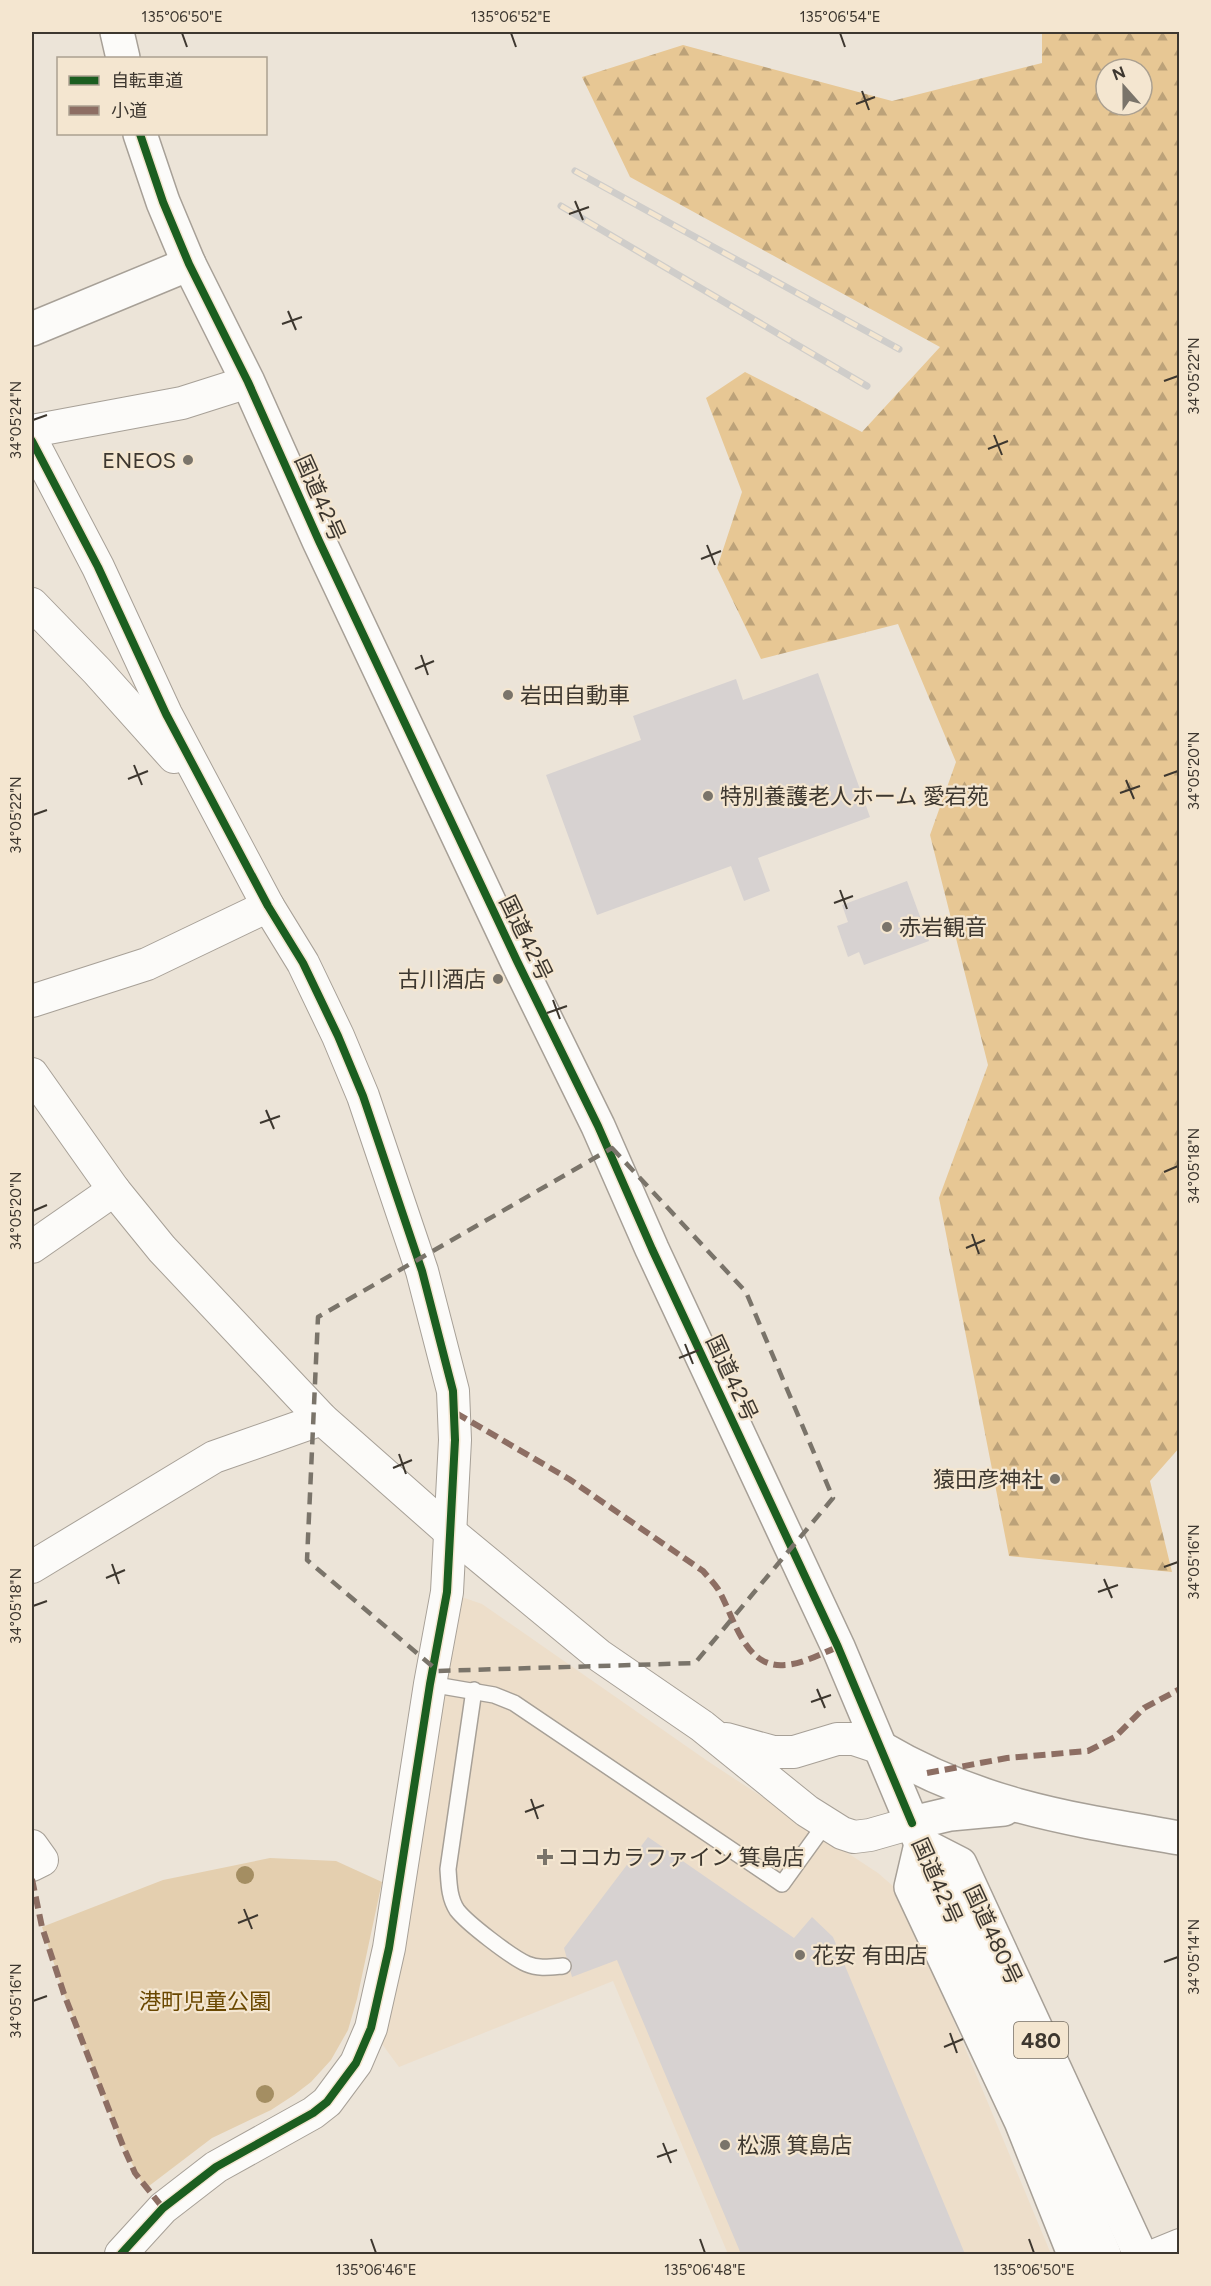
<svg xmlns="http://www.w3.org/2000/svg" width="1211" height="2286" font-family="Figtree,'Noto Sans JP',sans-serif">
	<defs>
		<pattern id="forest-firs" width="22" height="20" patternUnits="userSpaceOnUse" patternTransform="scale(1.5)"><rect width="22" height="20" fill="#e7c794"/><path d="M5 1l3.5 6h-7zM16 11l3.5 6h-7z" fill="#bca279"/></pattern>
	</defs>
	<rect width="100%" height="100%" fill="#ece4d8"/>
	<polygon fill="#eddeca" points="447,1592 482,1604 709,1762 878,1873 894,1887 920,1940 1051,2254 728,2254 613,1981 399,2067 371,2029"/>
	<path fill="url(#forest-firs)" fill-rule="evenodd" d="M1042,32H1179L1180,1447L1150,1481L1172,1572L1009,1556L939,1198L988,1065L930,835L956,762L898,624L761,659L717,568L742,492L706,398L745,372L862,432L940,347L630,177L582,77L683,45L892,101L1042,63ZM1106,69H1142V105H1106Z"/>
	<polygon fill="#e4cfaf" points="270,1858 336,1861 382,1882 357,1999 348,2030 331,2060 311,2082 294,2095 271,2110 212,2138 145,2189 123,2146 64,1994 42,1927 163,1880"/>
	<g fill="#d7d2d1">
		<polygon points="818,673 870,817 758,858 770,891 744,901 731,866 597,915 546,775 641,740 633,716 736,679 743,700"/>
		<polygon points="907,881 929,941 864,965 859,952 848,957 837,926 848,922 842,905"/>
		<polygon points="648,1837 794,1938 812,1917 833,1937 965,2254 741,2254 617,1960 572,1977 564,1948"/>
	</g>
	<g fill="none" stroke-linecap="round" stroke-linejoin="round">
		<g stroke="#a7a097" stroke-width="18">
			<g id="lane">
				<polyline points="430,1684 494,1695 514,1703 782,1884 826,1823"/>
				<path d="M474,1690L448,1869C449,1883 449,1898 457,1910C467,1923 511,1957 527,1964C538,1969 551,1967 563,1966"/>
			</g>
		</g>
		<g stroke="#a7a097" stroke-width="34">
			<g id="street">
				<polyline points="32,431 182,403 248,382"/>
				<polyline points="32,441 98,567 166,714 268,906 303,963 338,1036 363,1096 422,1271 453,1391 455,1440 447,1592 430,1684 389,1948 371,2028 356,2063 327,2102 313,2113 216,2167 163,2208 121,2254"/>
				<polyline points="32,604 97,671 174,757"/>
				<polyline points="32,1001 147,964 268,906"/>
				<polyline points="32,1074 114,1190 162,1249 322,1419 450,1532 600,1656 702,1726 807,1811 842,1833 854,1837 870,1835 912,1823"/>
				<polyline points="32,1247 114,1190"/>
				<polyline points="32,1567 214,1457 322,1419"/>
				<polyline points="726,1739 773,1752 794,1752 837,1739 854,1739 881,1748"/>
				<polyline points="32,1846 42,1860 32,1865"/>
				<polyline points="1158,2254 1180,2245"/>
			</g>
		</g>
		<g stroke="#a7a097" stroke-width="36">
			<g id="secondary">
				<polyline points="32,329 189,264"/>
				<path d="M881,1748C979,1806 1070,1819 1180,1838"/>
				<polyline points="912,1823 950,1814 1004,1809"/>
			</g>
		</g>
		<g stroke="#a7a097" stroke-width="36">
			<g id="highway">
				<polyline points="117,32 123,58"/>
				<polyline points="140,134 163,202 189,264 248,382 319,541 517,961 598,1126 652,1249 838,1647 912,1823 1104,2254"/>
				<polyline points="1074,2254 1021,2121 911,1887 921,1844 960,1864 1140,2254"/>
			</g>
		</g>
		<use href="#lane" stroke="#fcfbf9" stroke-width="15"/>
		<use href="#street" stroke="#fcfbf9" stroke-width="32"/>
		<use href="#secondary" stroke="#fcfbf9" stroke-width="33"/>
		<use href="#highway" stroke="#fcfbf9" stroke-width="33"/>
		<g stroke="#cfcdca" stroke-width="7">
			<g id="rail">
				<polyline points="575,171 899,349"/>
				<polyline points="561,206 867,386"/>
			</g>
		</g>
		<use href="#rail" stroke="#f4e6d0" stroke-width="4.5" stroke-dasharray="14" stroke-linecap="butt"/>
		<g stroke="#8d6e63" stroke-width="6" stroke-dasharray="12 6" stroke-linecap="butt">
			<path d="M456,1413L569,1479L703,1571C708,1577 714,1583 718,1589C734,1616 744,1669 785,1665C803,1664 822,1653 838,1647"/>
			<polyline points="927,1773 1007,1758 1088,1751 1115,1737 1144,1708 1180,1689"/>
			<polyline points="32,1879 42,1927 64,1994 123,2146 135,2173 163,2208"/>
		</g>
		<g stroke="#f4e6d0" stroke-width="11">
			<g id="cycleway">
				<polyline points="140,134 163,202 189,264 248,382 319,541 517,961 598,1126 652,1249 838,1647 912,1823"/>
				<polyline points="32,441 98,567 166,714 268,906 303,963 338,1036 363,1096 422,1271 453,1391 455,1440 447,1592 430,1684 389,1948 371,2028 356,2063 327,2102 313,2113 216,2167 163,2208 121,2254"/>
			</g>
		</g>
		<use href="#cycleway" stroke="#1b5e20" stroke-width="8"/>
	</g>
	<g fill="#a48e62">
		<circle cx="245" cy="1875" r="9"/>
		<circle cx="265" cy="2094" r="9"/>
	</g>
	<path fill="none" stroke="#7a746a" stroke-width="4.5" stroke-dasharray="12 8" stroke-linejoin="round" d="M612,1148L746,1292L833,1498L695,1663L438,1671L307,1560L318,1317Z"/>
	<path fill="none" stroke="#3d372f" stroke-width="2" d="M182,33L187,47M511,33L516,47M840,33L845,47M862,91L869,110M856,104L875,97M575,201L583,220M569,214L589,207M288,311L296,330M282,324L302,317M1164,381L1178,376M33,420L47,415M994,435L1002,455M988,449L1008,441M707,545L715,565M701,559L721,551M421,655L428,675M415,669L434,661M134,765L142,785M1164,776L1178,771M128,779L148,771M1126,780L1134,799M1120,793L1140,786M33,815L47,810M840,890L847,909M834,903L853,896M553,1000L560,1019M547,1013L567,1006M266,1110L274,1129M260,1123L280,1116M1164,1172L1178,1166M33,1211L47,1205M972,1234L979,1254M966,1248L985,1240M685,1344L693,1364M679,1358L699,1350M399,1454L406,1474M393,1468L412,1460M112,1564L119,1584M1164,1567L1178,1562M106,1578L125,1570M1104,1579L1112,1598M1098,1592L1118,1585M33,1606L47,1601M817,1689L825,1708M811,1702L831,1695M531,1799L538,1819M525,1812L544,1805M244,1909L252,1929M238,1923L258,1915M1164,1962L1178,1957M33,2001L47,1996M950,2033L957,2053M944,2047L963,2039M663,2143L671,2163M657,2157L677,2150M371,2239L376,2253M700,2239L705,2253M1029,2239L1034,2253"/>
	<g fill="#7a746a" stroke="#f4e6d0" stroke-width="2">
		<circle cx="188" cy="460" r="6"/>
		<circle cx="508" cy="695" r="6"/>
		<circle cx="708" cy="796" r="6"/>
		<circle cx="887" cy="927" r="6"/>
		<circle cx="498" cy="979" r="6"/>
		<circle cx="1055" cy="1479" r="6"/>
		<path d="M542 1848h6v6h6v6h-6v6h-6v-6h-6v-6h6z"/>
		<circle cx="800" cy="1955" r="6"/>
		<circle cx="725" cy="2145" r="6"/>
	</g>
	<g text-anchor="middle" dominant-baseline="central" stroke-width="4.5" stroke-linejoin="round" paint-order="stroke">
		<rect fill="#f4e6d0" stroke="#746c5f" stroke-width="1.5" x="1014" y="2022" width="54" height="36" rx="4.5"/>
		<g font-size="21" font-weight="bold" fill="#3d372f">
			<text x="1041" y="2040">480</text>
		</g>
		<g font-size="22" fill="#3d372f" stroke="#f4e6d0" text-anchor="start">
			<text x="176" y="460" text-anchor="end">ENEOS</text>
			<text x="520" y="695">岩田自動車</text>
			<text x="720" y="796">特別養護老人ホーム 愛宕苑</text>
			<text x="899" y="927">赤岩観音</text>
			<text x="486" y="979" text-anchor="end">古川酒店</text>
			<text x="1043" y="1479" text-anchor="end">猿田彦神社</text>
			<text x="557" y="1857">ココカラファイン 箕島店</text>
			<text x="812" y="1955">花安 有田店</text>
			<text x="737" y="2145">松源 箕島店</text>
		</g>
		<g font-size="22" fill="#3d372f" stroke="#f4e6d0">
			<text transform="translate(320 498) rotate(66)">国道42号</text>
			<text transform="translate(526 938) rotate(64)">国道42号</text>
			<text transform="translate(732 1378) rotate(65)">国道42号</text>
			<text transform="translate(937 1881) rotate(66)">国道42号</text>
			<text transform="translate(993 1935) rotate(65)">国道480号</text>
		</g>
		<g font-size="22" fill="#6a4801" stroke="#f4e6d0">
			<text x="205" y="2001">港町児童公園</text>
		</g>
	</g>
	<rect width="1211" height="2286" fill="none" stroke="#f4e6d0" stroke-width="66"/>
	<rect x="57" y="57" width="210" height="78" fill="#f4e6d0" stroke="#aba090" stroke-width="1.5"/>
	<rect x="69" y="76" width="30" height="9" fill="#1b5e20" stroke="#aba090" stroke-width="1.5"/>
	<text x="111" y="87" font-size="18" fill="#3d372f">自転車道</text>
	<rect x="69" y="106" width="30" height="9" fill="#8d6e63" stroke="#aba090" stroke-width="1.5"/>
	<text x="111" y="117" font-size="18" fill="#3d372f">小道</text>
	<g transform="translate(1124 87) rotate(339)"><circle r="28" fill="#f4e6d0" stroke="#aba090" stroke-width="1.5"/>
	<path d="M0-4.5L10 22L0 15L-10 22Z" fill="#7a746a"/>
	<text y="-9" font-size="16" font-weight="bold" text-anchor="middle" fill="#3d372f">N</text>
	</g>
	<rect x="33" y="33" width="1145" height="2220" fill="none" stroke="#3d372f" stroke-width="2"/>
	<g font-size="15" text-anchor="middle" fill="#3d372f">
		<text x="182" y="22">135°06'50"E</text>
		<text x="511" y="22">135°06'52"E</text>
		<text x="840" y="22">135°06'54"E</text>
		<text transform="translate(1194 376) rotate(-90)" y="5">34°05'22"N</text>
		<text transform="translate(16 420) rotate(-90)" y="5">34°05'24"N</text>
		<text transform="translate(1194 771) rotate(-90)" y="5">34°05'20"N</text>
		<text transform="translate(16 815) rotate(-90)" y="5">34°05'22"N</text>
		<text transform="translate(1194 1166) rotate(-90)" y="5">34°05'18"N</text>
		<text transform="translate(16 1211) rotate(-90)" y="5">34°05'20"N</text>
		<text transform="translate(1194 1562) rotate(-90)" y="5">34°05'16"N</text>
		<text transform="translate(16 1606) rotate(-90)" y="5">34°05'18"N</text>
		<text transform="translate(1194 1957) rotate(-90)" y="5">34°05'14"N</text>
		<text transform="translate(16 2001) rotate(-90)" y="5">34°05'16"N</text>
		<text x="376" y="2275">135°06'46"E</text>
		<text x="705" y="2275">135°06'48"E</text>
		<text x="1034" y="2275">135°06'50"E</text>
	</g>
</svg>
